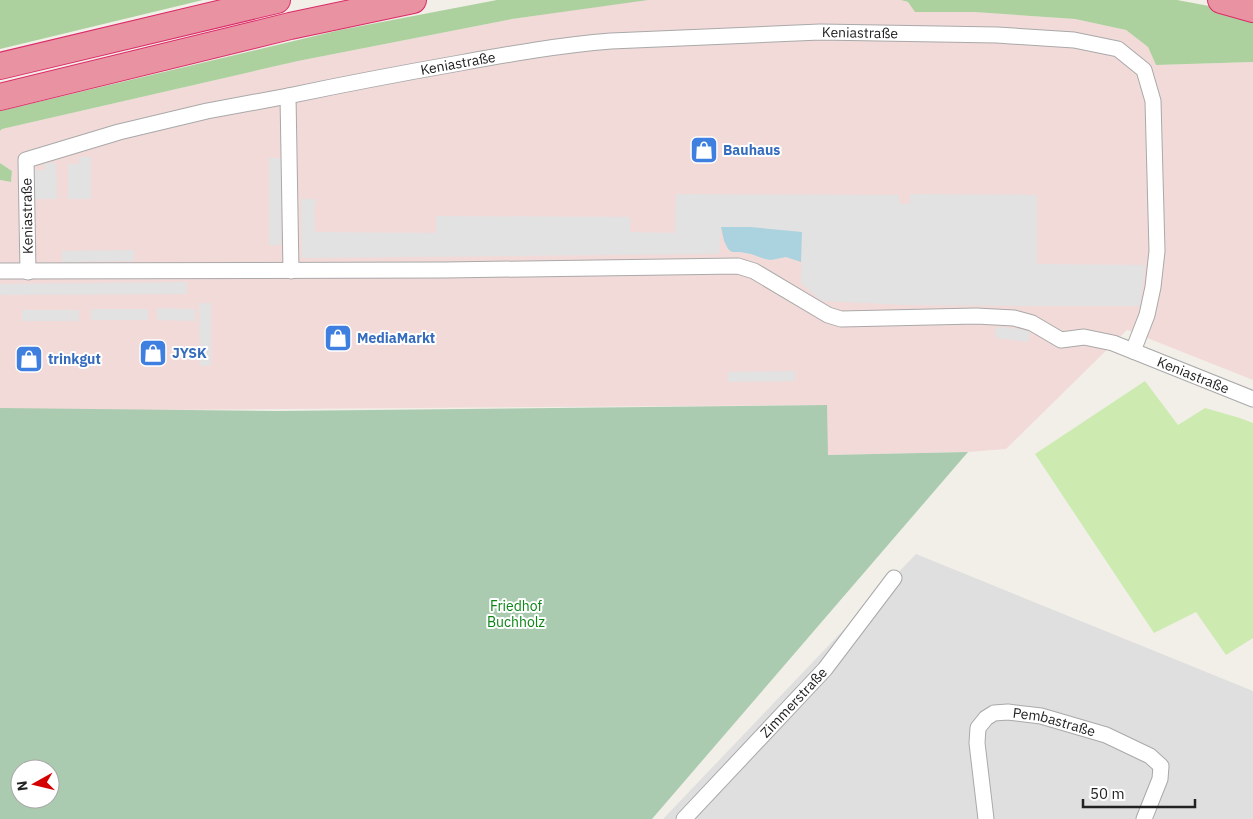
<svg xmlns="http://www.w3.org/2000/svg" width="1253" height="819" font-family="'IBM Plex Sans',sans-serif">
	<rect width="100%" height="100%" fill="#f2efe9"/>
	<polygon fill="#e0dfdf" points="916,554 1253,691 1253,819 663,819"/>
	<polygon fill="#f2dad9" points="642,0 901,0 908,2 916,12 974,12 1075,19 1126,30 1148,47 1156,65 1253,62 1253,380 1127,330 1006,449 968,452 827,455 827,405 0,411 0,180 11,182 12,171 0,163 0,131 2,129 298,61 512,19"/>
	<polygon fill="#cdebb0" points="1145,381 1178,425 1205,408 1240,418 1253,423 1253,638 1226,655 1196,612 1154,633 1035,454"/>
	<g fill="#add19e">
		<polygon points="0,0 203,0 0,49"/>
		<polygon points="497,0 648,0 512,19 298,61 2,129 0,131 0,111 340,30"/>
		<polygon points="901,0 1177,0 1220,8 1253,17 1253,62 1156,65 1148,47 1126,30 1075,19 974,12 915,12 908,2"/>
		<polygon points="0,163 12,171 11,182 0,180"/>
	</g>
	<path fill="#aacbaf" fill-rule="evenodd" d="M827,405L828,455L968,452L652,819H0V408L277,411ZM20,769H50V799H20Z"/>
	<g fill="#e2e2e2">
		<polygon points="79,157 91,157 91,199 68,199 68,164 79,164"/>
		<rect x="269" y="158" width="12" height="87"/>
		<polygon points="45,163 56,163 57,199 34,199 34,170 45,170"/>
		<polygon points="676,194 899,195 899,203 905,204 910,203 910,194 1037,195 1037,264 1145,265 1140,306 1020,306 906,305 822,301 801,283 802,232 721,227 719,254 302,258 301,199 316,199 314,210 315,232 436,233 436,216 630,217 630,232 675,233"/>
		<polygon points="134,250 134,261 62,262 62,251"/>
		<polygon points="187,282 187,294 0,295 0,284"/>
		<polygon points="199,303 211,303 211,366 200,366"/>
		<polygon points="157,308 195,309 195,321 157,320"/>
		<rect x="91" y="309" width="57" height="11"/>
		<rect x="22" y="310" width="57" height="11"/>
		<polygon points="1002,327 1021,329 1030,332 1028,342 996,338 995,328"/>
		<polygon points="795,371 795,381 728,382 728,372"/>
	</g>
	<polygon fill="#aad3df" points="721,227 750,227 802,232 801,262 786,257 771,260 765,259 751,254 740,252 732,252 728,249 724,241"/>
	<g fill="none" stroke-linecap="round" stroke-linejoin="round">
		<g stroke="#a9a9a9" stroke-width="17">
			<g id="street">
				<path id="s1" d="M0,271L446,270L738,266L754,271L828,315L841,319L976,316L1014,318L1032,323L1061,340L1084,337L1113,343L1253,399"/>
				<path id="s2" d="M291,271L288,96C345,84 403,73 460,63C510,54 560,45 611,41L820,32L997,35L1074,40L1118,49L1144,70L1153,101L1157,251L1153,287L1147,315L1133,351"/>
				<polyline points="28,272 26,160 119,132 207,111 288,96"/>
				<path id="s3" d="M684,819L825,669L894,578"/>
				<path id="s4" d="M986,819L977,743L978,728L986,718L994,713L1008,712L1041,716L1106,735L1150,756L1161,766L1160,779L1144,819"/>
			</g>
		</g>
		<g stroke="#dc2a67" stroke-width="28">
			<g id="highway">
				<polyline points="1221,0 1253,9"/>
				<polyline points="0,66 277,0"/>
				<polyline points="0,97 290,26 413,0"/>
			</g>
		</g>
		<use href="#street" stroke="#fff" stroke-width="15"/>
		<use href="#highway" stroke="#e892a2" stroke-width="26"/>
	</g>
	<defs>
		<g id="shop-square" transform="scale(1.4375)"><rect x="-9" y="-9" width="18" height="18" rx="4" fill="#3f7fe0" stroke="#fff"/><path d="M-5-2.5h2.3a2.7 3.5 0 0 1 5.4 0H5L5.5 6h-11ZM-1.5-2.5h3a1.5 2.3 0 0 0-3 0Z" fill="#fff"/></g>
	</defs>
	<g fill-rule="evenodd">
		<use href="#shop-square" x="704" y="150"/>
		<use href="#shop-square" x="338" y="338"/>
		<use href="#shop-square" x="153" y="353"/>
		<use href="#shop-square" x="29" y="359"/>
	</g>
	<g text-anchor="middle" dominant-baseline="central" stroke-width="4" stroke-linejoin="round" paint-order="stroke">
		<g font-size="14" fill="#222" stroke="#fff">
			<text stroke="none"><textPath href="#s2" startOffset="752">Keniastraße</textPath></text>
			<text stroke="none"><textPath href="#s2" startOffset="348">Keniastraße</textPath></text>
			<text transform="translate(27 216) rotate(-91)">Keniastraße</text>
			<text stroke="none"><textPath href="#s1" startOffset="1219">Keniastraße</textPath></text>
			<text stroke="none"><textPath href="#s3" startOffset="160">Zimmerstraße</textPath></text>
			<text stroke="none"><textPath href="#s4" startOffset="175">Pembastraße</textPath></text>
		</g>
		<g font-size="14" font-weight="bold" fill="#366cbe" stroke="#fff" text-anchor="start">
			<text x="723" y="150">Bauhaus</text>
			<text x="357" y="338">MediaMarkt</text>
			<text x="172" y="353">JYSK</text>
			<text x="48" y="359">trinkgut</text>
		</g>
		<g font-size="14" fill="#0c8416" stroke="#fff">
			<text x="516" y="606">Friedhof<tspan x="516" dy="16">Buchholz</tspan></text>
		</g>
	</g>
	<g transform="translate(35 784) rotate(262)"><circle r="24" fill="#ffffff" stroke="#a7a7a7"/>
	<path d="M0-4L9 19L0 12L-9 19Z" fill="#d40000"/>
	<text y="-8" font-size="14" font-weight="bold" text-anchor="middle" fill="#222222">N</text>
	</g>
	<path d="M1083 799v8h112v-8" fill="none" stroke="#222222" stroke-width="2.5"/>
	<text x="1090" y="799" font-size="15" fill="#222222" stroke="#ffffff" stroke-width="4" paint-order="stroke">50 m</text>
</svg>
